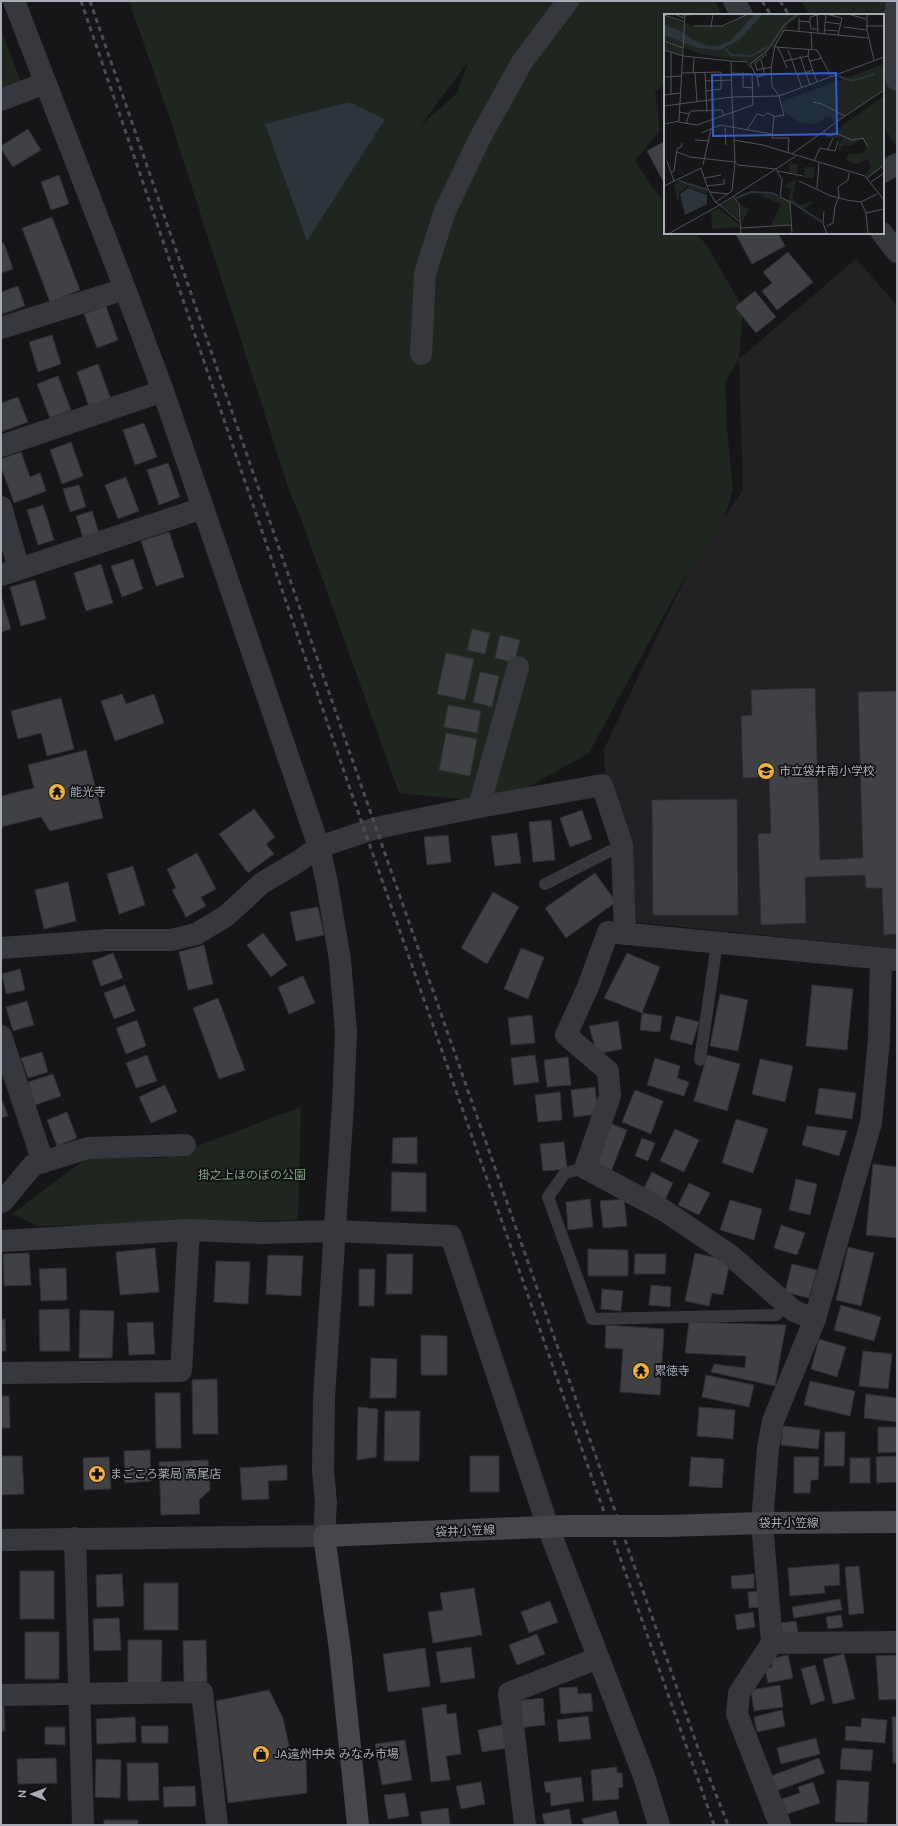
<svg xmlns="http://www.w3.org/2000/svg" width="898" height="1826" font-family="'DM Sans','Noto Sans JP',sans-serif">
	<rect width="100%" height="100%" fill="#161618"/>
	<polygon fill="#222225" points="856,259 897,305 897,949 615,920 635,876 605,778 604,749 688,571 743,490 739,359"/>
	<g fill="#1e261f" fill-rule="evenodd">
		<path d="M129,1H715L722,15H665V85L655,91L660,130L635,161L654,190L665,202V233H695L706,244L743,308L739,359L725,382L727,428L733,490L720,531L688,571L589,753L500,803L399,793L301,519L290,493L171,122ZM468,62L457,93L420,126Z"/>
		<polygon points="801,1 897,1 897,147 883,126 883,15 810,15"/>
		<polygon points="1,30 22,85 1,93"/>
		<polygon points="301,1107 298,1220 38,1226 12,1214 87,1158 166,1158"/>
	</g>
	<polygon fill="#2c353c" points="349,102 385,119 307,241 265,124"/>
	<g fill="#404145" stroke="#303034">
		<polygon points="28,129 41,150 13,167 1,149 1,146"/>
		<polygon points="665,141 665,180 663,181 647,151"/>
		<polygon points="59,175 69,204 51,210 41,182"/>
		<polygon points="52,217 80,290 50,302 22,228"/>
		<polygon points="735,233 778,233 785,246 752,264"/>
		<polygon points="4,243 13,269 1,273 1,244"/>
		<polygon points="788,252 813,282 777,310 762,291 772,283 763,272"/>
		<polygon points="18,286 25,306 2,314 1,292"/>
		<polygon points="755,291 776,317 756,333 735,307"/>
		<polygon points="106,306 118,340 97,348 84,314"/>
		<polygon points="52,335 61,364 38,372 29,342"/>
		<polygon points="98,364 111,399 89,407 77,372"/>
		<polygon points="58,376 71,410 50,418 37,384"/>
		<polygon points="18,397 28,422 1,432 1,403"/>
		<polygon points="144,423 157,457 135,465 123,430"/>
		<polygon points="71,442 83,476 62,484 50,450"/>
		<polygon points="21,452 30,477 40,473 46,491 14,503 1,467 1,459"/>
		<polygon points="168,463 180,497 159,505 147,470"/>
		<polygon points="126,477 139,511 118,519 105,485"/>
		<polygon points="79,485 86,507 70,512 63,489"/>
		<polygon points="43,505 54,540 38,545 27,510"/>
		<polygon points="92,511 99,533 83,538 76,516"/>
		<polygon points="169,532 184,577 156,586 141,541"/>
		<polygon points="133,559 143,589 122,597 111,566"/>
		<polygon points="101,564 113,603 86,611 74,573"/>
		<polygon points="35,580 46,619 21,626 10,587"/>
		<polygon points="1,595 11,629 1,632"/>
		<polygon points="472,629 490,633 485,654 467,650"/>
		<polygon points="500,635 520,640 514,663 495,658"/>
		<polygon points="446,653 474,659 465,700 437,694"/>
		<polygon points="480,672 499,676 492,707 473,702"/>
		<polygon points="815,688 820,860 863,858 858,692 897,691 897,934 884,935 882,888 866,888 865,875 805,877 806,923 761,925 758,834 771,833 769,777 743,778 741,716 752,715 751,690"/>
		<polygon points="122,694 126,704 154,694 164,723 115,741 101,701"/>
		<polygon points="61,698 74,749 47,756 41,733 18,739 11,711"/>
		<polygon points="448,705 481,711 477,733 444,727"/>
		<polygon points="446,733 477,739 470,776 439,770"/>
		<polygon points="86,750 103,818 50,831 41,817 1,827 1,796 34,788 28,765"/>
		<polygon points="737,799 738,915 653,915 652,800"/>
		<polygon points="254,809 275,837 266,844 274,854 248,873 219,834"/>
		<polygon points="582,810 592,839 570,847 560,818"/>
		<polygon points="551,820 555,860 533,862 529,822"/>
		<polygon points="517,833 521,863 495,866 491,836"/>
		<polygon points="448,835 451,862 427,865 424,837"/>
		<polygon points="197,853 216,889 201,897 206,906 186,917 172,890 176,888 167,869"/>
		<polygon points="133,866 145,905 119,914 107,874"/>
		<polygon points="595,873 616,902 566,938 545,908"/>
		<polygon points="68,882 76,921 44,929 35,890"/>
		<polygon points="493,892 519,907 487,964 461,948"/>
		<polygon points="318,907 324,935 296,941 290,912"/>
		<polygon points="263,933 287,965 271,977 247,945"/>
		<polygon points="204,945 213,984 188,990 179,952"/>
		<polygon points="521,948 544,957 528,999 504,989"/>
		<polygon points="113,953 123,978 101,986 92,961"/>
		<polygon points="627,953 660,967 642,1013 604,998"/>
		<polygon points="20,969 25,990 6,994 2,974"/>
		<polygon points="303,976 315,1003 289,1014 278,987"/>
		<polygon points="125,985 135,1011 114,1019 104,993"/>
		<polygon points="812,985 853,989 847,1050 806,1046"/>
		<polygon points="720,994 748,1000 738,1051 710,1046"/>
		<polygon points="218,998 245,1070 219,1079 193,1008"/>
		<polygon points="27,1001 34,1025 13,1031 6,1007"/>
		<polygon points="642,1013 662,1016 660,1032 640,1030"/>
		<polygon points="532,1015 535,1043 511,1045 508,1018"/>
		<polygon points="676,1016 699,1022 692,1045 670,1039"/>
		<polygon points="137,1020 146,1046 126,1054 116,1028"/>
		<polygon points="618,1021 622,1049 597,1054 589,1026"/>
		<polygon points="42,1052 48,1072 28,1078 21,1058"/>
		<polygon points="147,1055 157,1081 136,1088 126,1063"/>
		<polygon points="535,1055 539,1082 514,1085 511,1058"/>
		<polygon points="707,1055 740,1064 727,1111 694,1101"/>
		<polygon points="568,1057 571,1085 547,1087 544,1060"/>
		<polygon points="655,1058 680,1066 677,1078 689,1082 684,1096 647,1085"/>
		<polygon points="760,1059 793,1066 785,1102 752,1094"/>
		<polygon points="53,1074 61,1096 35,1105 28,1082"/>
		<polygon points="165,1085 177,1112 151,1123 139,1097"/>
		<polygon points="595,1087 598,1114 574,1117 571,1090"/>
		<polygon points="819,1088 856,1093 852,1119 815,1114"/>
		<polygon points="635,1090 663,1101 651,1134 622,1122"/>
		<polygon points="560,1092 562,1120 538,1122 535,1095"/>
		<polygon points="2,1100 8,1116 1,1118 1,1101"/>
		<polygon points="67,1112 77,1138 57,1146 47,1120"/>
		<polygon points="736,1119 768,1129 753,1173 722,1163"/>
		<polygon points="607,1122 627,1130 611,1172 591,1165"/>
		<polygon points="807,1126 847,1131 839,1156 802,1145"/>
		<polygon points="675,1129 699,1140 684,1172 660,1161"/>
		<polygon points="417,1137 417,1164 392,1163 393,1138"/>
		<polygon points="642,1138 655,1143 648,1161 635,1156"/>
		<polygon points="564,1142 567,1169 543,1171 540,1144"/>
		<polygon points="873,1164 897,1167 897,1238 866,1235"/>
		<polygon points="392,1172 426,1173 426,1212 391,1211"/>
		<polygon points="652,1172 673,1183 663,1204 641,1194"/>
		<polygon points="796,1179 817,1184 810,1215 789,1210"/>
		<polygon points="689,1183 710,1193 699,1215 678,1205"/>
		<polygon points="590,1199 593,1227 568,1230 566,1202"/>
		<polygon points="624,1199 627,1226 603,1228 600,1201"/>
		<polygon points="730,1200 762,1209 754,1240 720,1230"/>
		<polygon points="781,1225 805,1233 797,1255 774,1248"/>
		<polygon points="848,1247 874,1253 861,1306 836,1300"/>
		<polygon points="155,1248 159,1292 120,1295 116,1252"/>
		<polygon points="588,1249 628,1250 628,1276 588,1276"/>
		<polygon points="29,1253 31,1285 4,1286 3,1254"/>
		<polygon points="695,1253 730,1261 723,1295 712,1293 709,1306 685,1301"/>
		<polygon points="387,1254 413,1254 412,1294 386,1294"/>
		<polygon points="635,1254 666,1254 665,1274 634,1274"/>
		<polygon points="268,1255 303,1256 301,1296 266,1294"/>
		<polygon points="216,1261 250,1262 248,1304 214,1302"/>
		<polygon points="792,1264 817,1270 809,1298 785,1292"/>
		<polygon points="66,1268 67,1300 41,1301 39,1269"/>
		<polygon points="359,1269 375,1269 374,1306 359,1306"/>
		<polygon points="651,1285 671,1287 670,1307 649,1305"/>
		<polygon points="602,1289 623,1291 621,1311 601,1309"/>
		<polygon points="841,1305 881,1317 874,1341 834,1330"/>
		<polygon points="69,1309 70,1351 40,1351 39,1310"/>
		<polygon points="80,1310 114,1311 112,1358 79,1358"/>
		<polygon points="1,1319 5,1319 6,1351 1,1351"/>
		<polygon points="153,1322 155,1354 129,1355 127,1323"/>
		<polygon points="689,1322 786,1325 775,1386 711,1372 714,1364 745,1368 746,1356 685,1353"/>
		<polygon points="606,1325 664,1329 660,1395 620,1392 623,1349 605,1348"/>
		<polygon points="421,1335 447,1336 447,1375 421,1375"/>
		<polygon points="819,1339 846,1347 837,1377 811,1369"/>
		<polygon points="863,1351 892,1354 888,1389 859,1386"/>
		<polygon points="371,1358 397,1359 396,1398 370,1398"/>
		<polygon points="706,1375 754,1385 749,1407 702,1397"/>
		<polygon points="217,1379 218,1434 193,1434 192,1380"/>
		<polygon points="810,1381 855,1391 850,1416 804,1405"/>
		<polygon points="155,1393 180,1393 181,1448 156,1448"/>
		<polygon points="866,1394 897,1398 897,1422 864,1418"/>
		<polygon points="1,1396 9,1396 10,1428 1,1428"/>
		<polygon points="358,1407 378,1409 376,1457 357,1460"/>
		<polygon points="699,1407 735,1410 733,1439 697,1436"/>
		<polygon points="385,1411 420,1411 419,1461 384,1461"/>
		<polygon points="783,1426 820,1430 818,1449 781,1445"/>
		<polygon points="878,1427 897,1427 897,1452 878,1453"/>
		<polygon points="825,1432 845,1432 844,1466 824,1466"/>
		<polygon points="150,1450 151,1481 125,1483 124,1451"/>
		<polygon points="1,1456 22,1456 24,1494 1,1495"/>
		<rect x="470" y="1456" width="29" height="36"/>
		<polygon points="897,1456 897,1482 877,1483 876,1457"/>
		<polygon points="109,1457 111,1489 84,1490 83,1458"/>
		<polygon points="691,1457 724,1459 722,1488 689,1486"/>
		<polygon points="794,1457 819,1457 818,1480 811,1480 810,1493 794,1493"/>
		<rect x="850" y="1458" width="20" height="25"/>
		<polygon points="208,1460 210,1490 199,1500 200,1514 161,1515 159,1462"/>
		<polygon points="287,1465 287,1480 268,1481 269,1499 242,1500 240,1468"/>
		<polygon points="839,1564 840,1585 824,1586 825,1593 790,1596 788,1568"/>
		<polygon points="859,1566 864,1613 849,1615 845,1567"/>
		<rect x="20" y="1571" width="34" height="48"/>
		<polygon points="122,1574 124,1606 97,1607 96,1575"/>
		<polygon points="754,1574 754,1588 732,1589 731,1576"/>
		<rect x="144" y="1583" width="34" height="47"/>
		<polygon points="474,1588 482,1635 433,1643 428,1612 443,1610 440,1593"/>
		<polygon points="759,1591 760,1607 749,1608 748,1592"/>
		<polygon points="840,1599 842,1610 794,1618 792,1607"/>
		<polygon points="550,1601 558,1622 529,1633 521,1612"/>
		<polygon points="753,1612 755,1627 737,1630 735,1615"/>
		<polygon points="841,1615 843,1627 828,1629 826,1617"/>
		<polygon points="119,1618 121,1650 94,1651 93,1619"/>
		<polygon points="796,1621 798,1632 783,1635 781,1623"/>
		<rect x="25" y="1632" width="34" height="47"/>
		<polygon points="537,1634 545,1654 517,1665 509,1645"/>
		<polygon points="128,1640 162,1640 161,1687 128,1687"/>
		<polygon points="206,1640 207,1682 184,1682 183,1641"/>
		<polygon points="471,1647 475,1678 441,1683 436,1652"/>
		<polygon points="425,1648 430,1686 388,1692 383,1654"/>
		<polygon points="844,1654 855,1699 833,1704 823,1659"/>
		<polygon points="788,1655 793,1678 768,1683 765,1669 772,1667 770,1659"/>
		<polygon points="897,1655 897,1699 879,1700 876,1656"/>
		<polygon points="815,1665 825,1700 811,1705 801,1669"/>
		<polygon points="780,1685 783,1707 754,1711 751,1690"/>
		<polygon points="577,1687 578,1694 591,1693 593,1711 561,1714 559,1688"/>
		<polygon points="269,1690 283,1718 291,1755 306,1758 307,1793 228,1803 216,1701"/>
		<polygon points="543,1698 545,1725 517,1728 514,1701"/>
		<polygon points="446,1704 447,1714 456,1713 461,1754 446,1756 450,1780 431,1782 422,1708"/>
		<polygon points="1,1706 4,1706 5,1731 1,1731"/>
		<polygon points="782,1710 785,1726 757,1732 754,1717"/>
		<polygon points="588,1716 591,1739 559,1742 557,1720"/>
		<polygon points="135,1717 136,1742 97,1744 96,1719"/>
		<polygon points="892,1717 897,1717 897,1763 893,1763"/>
		<polygon points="862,1718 887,1720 885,1743 845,1740 846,1726 861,1727"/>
		<polygon points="502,1725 507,1748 482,1752 478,1730"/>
		<polygon points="141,1726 168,1726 168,1743 142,1743"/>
		<polygon points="45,1727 65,1727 65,1745 45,1744"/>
		<polygon points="816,1738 820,1754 781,1764 777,1748"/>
		<polygon points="405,1740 412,1780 382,1785 375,1744"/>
		<polygon points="842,1748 873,1750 871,1771 840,1769"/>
		<polygon points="56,1758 57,1783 18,1784 17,1759"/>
		<polygon points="819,1758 825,1773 776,1791 771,1776"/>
		<polygon points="96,1759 121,1760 120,1798 95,1797"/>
		<polygon points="127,1763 158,1763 159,1800 128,1801"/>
		<polygon points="617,1767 617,1773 622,1773 623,1787 618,1788 619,1799 593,1801 591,1770"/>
		<polygon points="581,1777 584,1801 551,1806 550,1792 546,1793 544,1782"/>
		<polygon points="837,1780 869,1782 867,1823 835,1822"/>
		<polygon points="481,1782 485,1804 461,1809 456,1786"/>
		<polygon points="813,1782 820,1803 787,1814 782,1799 800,1793 798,1787"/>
		<polygon points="195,1786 196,1806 164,1807 163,1787"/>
		<polygon points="405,1793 409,1816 388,1819 384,1795"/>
		<polygon points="448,1808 450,1825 422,1825 420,1812"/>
		<polygon points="569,1809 572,1825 545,1825 542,1814"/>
		<polygon points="616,1811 619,1825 584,1825 582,1819"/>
		<rect x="104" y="1820" width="34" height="5"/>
	</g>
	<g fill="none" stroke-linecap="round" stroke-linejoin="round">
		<g stroke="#37383d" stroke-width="12">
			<polyline points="545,884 622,845"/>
			<polyline points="700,1060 717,943"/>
			<polyline points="585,1168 565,1173 548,1197 592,1319 776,1315 787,1305"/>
		</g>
		<g stroke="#37383d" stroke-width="22">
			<polyline points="734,1 742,15"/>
			<polyline points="897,3 890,54 897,80"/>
			<polyline points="1,100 45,83"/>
			<polyline points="883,172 897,164"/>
			<polyline points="882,233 897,252"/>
			<polyline points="1,328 125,289"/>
			<polyline points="421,354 425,273 445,211 479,140 522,62 568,1"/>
			<polyline points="1,446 163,391"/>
			<polyline points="1,507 19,569"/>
			<polyline points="1,575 203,508"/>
			<polyline points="479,807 518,667"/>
			<polyline points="1,948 107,940 171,940 196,934 226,916 262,883 299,861 319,847 376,828 479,807 602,785 622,845 625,934"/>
			<polyline points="1,1036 43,1162"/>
			<polyline points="1,1202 4,1200 33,1165 88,1148 185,1145"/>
			<polyline points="1,1241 189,1230 260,1233 336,1231 451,1236 548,1527 644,1776 659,1825"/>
			<polyline points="815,1319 794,1311 730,1255 665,1211 585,1168 610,1096 608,1071 566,1035 588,987 608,932 897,960"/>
			<polyline points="1,1373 181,1371 189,1230"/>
			<polyline points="75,1538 83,1825"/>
			<polyline points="772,1643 897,1642"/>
			<polyline points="1,1695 202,1692 217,1825"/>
			<polyline points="525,1825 509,1693 598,1658"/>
			<polyline points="780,1825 737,1714 739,1693 772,1643 762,1523 768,1448 773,1421 815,1319 871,1123 879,1040 881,959"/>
		</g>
		<polyline stroke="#37383d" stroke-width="22" points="1,1540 324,1536 326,1502 323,1472 324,1398 343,1104 346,1032 340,960 327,883 319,847 163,391 125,289 14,1"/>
		<g stroke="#45474d" stroke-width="22">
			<polyline points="666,1526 762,1523 897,1522"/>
			<polyline points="358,1825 340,1650 324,1536 566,1526"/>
		</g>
		<g stroke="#4a4c52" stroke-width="3" stroke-dasharray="5 4" stroke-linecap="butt">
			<polyline points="81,1 350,789 714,1825"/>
			<polyline points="90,1 361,785 699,1751 728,1825"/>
			<polyline points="762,1 771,15"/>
			<polyline points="780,1 789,15"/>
		</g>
		<polyline stroke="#45474d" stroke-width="22" points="566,1526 666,1526"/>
	</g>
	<defs>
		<g id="school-disc" transform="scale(0.9)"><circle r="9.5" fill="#f2b134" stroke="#111113"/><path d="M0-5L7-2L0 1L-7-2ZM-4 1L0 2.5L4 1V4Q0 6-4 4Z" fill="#111"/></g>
		<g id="temple-disc" transform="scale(0.9)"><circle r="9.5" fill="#f2b134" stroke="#111113"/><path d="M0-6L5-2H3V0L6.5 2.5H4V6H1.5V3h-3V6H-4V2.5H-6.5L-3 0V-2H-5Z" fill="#111"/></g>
		<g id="pharmacy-disc" transform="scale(0.9)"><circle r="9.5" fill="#f2b134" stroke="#111113"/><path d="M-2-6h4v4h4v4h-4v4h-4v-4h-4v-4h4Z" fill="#111"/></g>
		<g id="shop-disc" transform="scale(0.9)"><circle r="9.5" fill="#f2b134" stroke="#111113"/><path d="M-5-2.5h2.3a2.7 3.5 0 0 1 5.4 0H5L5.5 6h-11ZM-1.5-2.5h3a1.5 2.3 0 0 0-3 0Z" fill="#111"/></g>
	</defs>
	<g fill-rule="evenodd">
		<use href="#school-disc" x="766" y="771"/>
		<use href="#temple-disc" x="57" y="792"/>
		<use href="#temple-disc" x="641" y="1371"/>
		<use href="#pharmacy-disc" x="97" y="1474"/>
		<use href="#shop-disc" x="261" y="1754"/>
	</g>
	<g text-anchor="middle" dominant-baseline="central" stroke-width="3.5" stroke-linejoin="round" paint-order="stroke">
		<g font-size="12" fill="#a8adb8" stroke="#111113" text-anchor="start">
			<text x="779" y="771">市立袋井南小学校</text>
			<text x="70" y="792">能光寺</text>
			<text x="654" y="1371">累徳寺</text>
			<text x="110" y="1474">まごころ薬局 高尾店</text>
			<text x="274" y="1754">JA遠州中央 みなみ市場</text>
		</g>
		<g font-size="12" fill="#7fa381" stroke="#111113">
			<text x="252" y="1175">掛之上ほのぼの公園</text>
		</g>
		<g font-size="12" fill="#a8adb8" stroke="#111113">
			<text x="789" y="1523">袋井小笠線</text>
			<text transform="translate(465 1531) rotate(-2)">袋井小笠線</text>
		</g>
	</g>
	<g transform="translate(664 14)">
		<rect width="220" height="220" fill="#161618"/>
		<path d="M83,0H139L125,10L109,33L87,51V55L82,52L83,49L79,47L36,40L0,26V2L30,12H61ZM1,28L18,34V42L0,35ZM220,50V76L170,109L167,104L162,103L152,110L137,109L122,100L118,94L119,87ZM220,82V151L205,162L201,161L207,153L204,145L192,150L182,146L185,140L198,139L204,134L198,125L188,131H179L175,138L174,132L179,124H161ZM125,149L133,150L134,160L125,158ZM141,153H150V164H140ZM132,165L128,185L136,191L147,187L149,189L140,195L124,187L127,175L119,173ZM13,168L43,177V180L23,173L15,179V186H13L10,170ZM107,180L119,185L117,190L94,181ZM69,183L73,188L75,205L58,192ZM119,185L126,188V211H107ZM76,190L85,195L78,209ZM54,194L74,209L76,213L48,215L47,198Z" fill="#1e261f"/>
		<path d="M91,0H99L75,26L56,36L35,34L0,21V11L17,17L29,26L44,32H53L66,27ZM24,174L43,181V190L21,201L16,180Z" fill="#2c353c"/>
		<path fill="none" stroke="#2c353c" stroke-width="2" d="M61,34L67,41L87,42L103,33M174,62L188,67L211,60M15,167L44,176M72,184L87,178L108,179L114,182M126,187L158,208"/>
		<path fill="none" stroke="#505258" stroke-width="1" d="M11,0L19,4V0M162,0L178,4L174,21M184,0L202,5M203,0V16L210,46M0,1L21,8M21,1L38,0M153,1L154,19M135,7L146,8V3L157,0M146,8L147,15H154M161,8L176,10M30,12H58L84,0M202,12H220M47,13L49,0M180,13L203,16M161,16L174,17M135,18V4M147,19L148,35M160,20L162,0M0,27L19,34M111,32L120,16L205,24M111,33L153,36L167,62M113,35H115L123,54M145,35L144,42L153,68M0,36L19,42L67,47L68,83L115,82L220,43M124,36L138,74M7,38V80M136,42L146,71M97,46L101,61M67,47L83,48M121,47L144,42M146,47L158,44M93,55L91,49L103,40M92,56L108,53M41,58L43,98M79,58V73L89,74M18,59L57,58V75L42,77M29,59L30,44M31,59L33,88M134,61L149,56M0,63L18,62M93,63L108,59M41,67L68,66M95,73L93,63L86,50L102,38L121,10L134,0M0,81L17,79M149,88L158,90L181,102L220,76M0,92L68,83L70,126L99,131L201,162L220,186M16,98L25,100L22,110M25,100L27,97L58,96L60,102M109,103L120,101L115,82L108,72L107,54L111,31M14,108L33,111L89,91L88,60L67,59M0,110L15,107L21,0M61,114L62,131M83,116L93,100L100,102L103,99L110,102L108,124H125L124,139M160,117L163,122L174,120L188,126L199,124L204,133M37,119L56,111L108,120M31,126L46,127M70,126L71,148L74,151L112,155L132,142M164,135L169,124M13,138L26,143L71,148M128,140L181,102M3,147L10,167M150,147L156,134L171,137L174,127M71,149L68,177L52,188L75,207M39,151L47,115M114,157L139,162M7,159L10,157L13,135L17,133L18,129M41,164L57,161M203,164L220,151M135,167L167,182L183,186L197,188L213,180M207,168L220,159M0,172L37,154L44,175L52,189M43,172L60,170V165M153,174L155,149M46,178L64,180M69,182L75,190L77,220M197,188L202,199L220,195M160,197L159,209L163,220M202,199L204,220M163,212L169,209L171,192L175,183L174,173L184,166L185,159M77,214L127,211M4,220L54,192L112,155L118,166L116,183L126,188L128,220"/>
		<path fill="#325cd3" fill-opacity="0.15" stroke="#325cd3" stroke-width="2" d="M172,59L173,120L49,122L48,61Z"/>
		<rect width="220" height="220" fill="none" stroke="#a8adb8" stroke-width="2"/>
	</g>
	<rect width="898" height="1826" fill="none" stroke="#a8adb8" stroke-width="4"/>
	<g transform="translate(32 1794) rotate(271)" stroke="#111113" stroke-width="3" paint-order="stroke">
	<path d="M0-3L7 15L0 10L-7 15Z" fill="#a8adb8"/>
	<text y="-6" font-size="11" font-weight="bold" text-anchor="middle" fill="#a8adb8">N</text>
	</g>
</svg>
